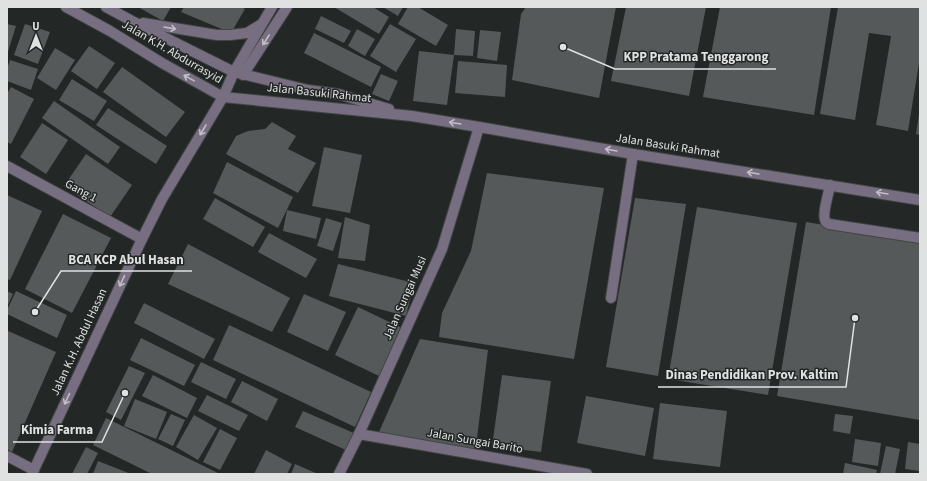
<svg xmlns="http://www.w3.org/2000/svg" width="927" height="481" font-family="'Source Sans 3',sans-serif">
	<rect width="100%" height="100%" fill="#232726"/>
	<g fill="#555959">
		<polygon points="138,7 171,7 163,21"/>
		<polygon points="184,7 241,7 245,9 231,33 181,12"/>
		<polygon points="334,7 373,7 389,17 379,34"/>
		<polygon points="383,7 403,7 398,16"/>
		<polygon points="408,7 418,7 448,25 436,46 398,24"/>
		<polygon points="526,7 616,7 599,98 512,80 521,14"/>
		<polygon points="626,7 706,7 689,96 611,81"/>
		<polygon points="720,7 831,7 814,115 703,97"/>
		<polygon points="838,7 920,7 920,57 908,131 876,125 891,36 869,33 855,120 820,114"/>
		<polygon points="321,16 351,31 344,43 315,29"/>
		<polygon points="7,24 16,26 7,55"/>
		<polygon points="25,24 50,32 38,64 14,55"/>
		<polygon points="390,24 416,39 396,72 370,56"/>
		<polygon points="357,29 375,39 365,56 348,46"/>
		<polygon points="456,29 475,31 473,56 454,55"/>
		<polygon points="480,30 501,32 497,61 477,58"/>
		<polygon points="314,33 381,67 371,87 304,53"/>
		<polygon points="89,46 115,63 97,89 71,71"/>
		<polygon points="55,48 75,60 56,90 37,78"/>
		<polygon points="419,51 454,55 447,105 413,101"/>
		<polygon points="10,60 38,69 31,90 7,81 7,69"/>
		<polygon points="458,61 507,65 505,97 455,93"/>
		<polygon points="122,67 185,112 166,137 103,92"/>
		<polygon points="381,74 398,81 389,101 372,94"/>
		<polygon points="72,79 107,101 94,121 59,100"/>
		<polygon points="11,87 34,99 11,144 7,142 7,94"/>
		<polygon points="54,101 120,147 108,164 42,118"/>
		<polygon points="108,108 167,146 156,164 96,125"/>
		<polygon points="919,114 920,114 920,135 916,134"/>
		<polygon points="272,122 296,136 288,149 316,163 298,193 226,154 236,136 248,131 265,129"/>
		<polygon points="42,123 68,140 46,174 20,157"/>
		<polygon points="324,147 362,155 350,213 312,206"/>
		<polygon points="86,154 132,185 110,217 64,186"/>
		<polygon points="227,162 293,197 278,228 213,193"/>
		<polygon points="487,173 604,188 574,359 439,337 442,313 471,251"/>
		<polygon points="7,195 42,211 10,280 7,279"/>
		<polygon points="215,198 265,227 253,247 203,219"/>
		<polygon points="635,198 686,204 658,376 606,367"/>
		<polygon points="697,207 797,223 768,395 668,379"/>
		<polygon points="287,210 321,218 316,239 283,231"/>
		<polygon points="63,214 111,238 72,313 25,289"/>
		<polygon points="345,217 370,225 365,261 338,258"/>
		<polygon points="326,218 342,223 333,251 317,246"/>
		<polygon points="806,222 920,240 920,420 777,396"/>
		<polygon points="269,233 317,259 306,278 258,252"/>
		<polygon points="188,244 290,298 272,332 168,284"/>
		<polygon points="338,264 414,283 406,316 329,296"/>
		<polygon points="7,291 13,294 7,307"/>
		<polygon points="16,291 67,315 57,338 7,314 7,310"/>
		<polygon points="304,294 346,312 328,351 287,332"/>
		<polygon points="144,303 215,339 204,359 134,323"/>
		<polygon points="358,307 402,328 379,376 335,355"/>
		<polygon points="229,325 371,392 355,427 213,360"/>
		<polygon points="8,331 56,352 12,452 7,449 7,333"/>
		<polygon points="141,338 195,365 184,386 130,360"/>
		<polygon points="420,339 488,350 475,454 379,432"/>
		<polygon points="201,362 236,379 226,399 191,382"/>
		<polygon points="129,366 145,373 121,420 106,412"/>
		<polygon points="153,375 197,398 187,418 142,396"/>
		<polygon points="502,375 551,381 541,452 492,446"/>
		<polygon points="242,381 278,399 267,421 231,402"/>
		<polygon points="207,395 248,415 239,431 198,411"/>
		<polygon points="586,396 654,408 645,456 577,443"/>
		<polygon points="135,399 167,412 156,439 124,426"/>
		<polygon points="660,403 727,411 720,467 653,459"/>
		<polygon points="303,411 356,434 348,451 295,427"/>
		<polygon points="171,414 185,420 173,446 158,439"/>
		<polygon points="835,414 853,416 850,434 833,431"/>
		<polygon points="194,415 217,428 198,460 176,447"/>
		<polygon points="106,418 220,474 152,474 93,445"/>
		<polygon points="220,429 237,438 220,470 203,462"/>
		<polygon points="855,439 881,443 878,466 852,462"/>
		<polygon points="908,442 920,444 920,471 905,469"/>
		<polygon points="886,446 900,449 895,474 880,474"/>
		<polygon points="86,447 98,453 87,474 72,474"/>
		<polygon points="266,450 292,464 287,474 254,474"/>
		<polygon points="98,461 131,474 93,474"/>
		<polygon points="845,463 877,470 876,474 843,474"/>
		<polygon points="295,464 318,474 291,474"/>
	</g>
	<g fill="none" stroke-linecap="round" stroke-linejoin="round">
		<g stroke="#414544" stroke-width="12">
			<g id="minor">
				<polyline points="66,7 110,31 162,63 223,97 412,116 479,127 633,154 920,200"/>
				<polyline points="106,7 132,21 234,72 308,90 338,94 389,109"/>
				<polyline points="143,23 217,35 230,35 247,33 260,25"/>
				<polyline points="243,75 287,7"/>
				<polyline points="7,166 142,239"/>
				<path d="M830,185C829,193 821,216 826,222C827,223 828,223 829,224L920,238"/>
				<polyline points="611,298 633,154"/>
				<polyline points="359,434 587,474"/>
				<polyline points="7,456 34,470"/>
				<polyline points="32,474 142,239 162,199 223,97 234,72 272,7"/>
				<polyline points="339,474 359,434 442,249 479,127"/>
			</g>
		</g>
		<use href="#minor" stroke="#786e81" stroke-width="10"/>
	</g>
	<defs><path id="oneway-shaft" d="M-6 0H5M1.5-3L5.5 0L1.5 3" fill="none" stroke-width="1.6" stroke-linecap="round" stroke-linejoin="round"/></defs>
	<g stroke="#c1bfc5">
		<use href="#oneway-shaft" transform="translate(170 28) rotate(10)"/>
		<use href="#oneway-shaft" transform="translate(266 40) rotate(123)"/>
		<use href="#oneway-shaft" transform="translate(189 78) rotate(-151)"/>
		<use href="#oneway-shaft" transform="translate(455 123) rotate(-171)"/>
		<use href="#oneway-shaft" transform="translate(203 130) rotate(121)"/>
		<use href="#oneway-shaft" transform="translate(611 150) rotate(-170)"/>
		<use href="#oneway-shaft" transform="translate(753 173) rotate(-171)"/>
		<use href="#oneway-shaft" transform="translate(882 193) rotate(-171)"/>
		<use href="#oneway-shaft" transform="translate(122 281) rotate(115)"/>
		<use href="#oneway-shaft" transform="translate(67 399) rotate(115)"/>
	</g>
	<g text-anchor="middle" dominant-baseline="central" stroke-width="3" stroke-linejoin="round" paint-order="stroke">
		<g font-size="12" fill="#e0e2e2" stroke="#232726">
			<text transform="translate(172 52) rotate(30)">Jalan K.H. Abdurrasyid</text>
			<text transform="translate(319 93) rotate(6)">Jalan Basuki Rahmat</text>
			<text transform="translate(668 146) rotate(9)">Jalan Basuki Rahmat</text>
			<text transform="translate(81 191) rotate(28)">Gang 1</text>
			<text transform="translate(405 298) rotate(-66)">Jalan Sungai Musi</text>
			<text transform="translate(79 342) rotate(-65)">Jalan K.H. Abdul Hasan</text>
			<text transform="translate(475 441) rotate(10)">Jalan Sungai Barito</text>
		</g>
	</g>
	<path fill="none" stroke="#e0e2e2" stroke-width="1.5" d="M563 47L615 69H776M35 312L61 271H192M855 318L846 387H658M125 393L102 442H13"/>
	<g fill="#e0e2e2" stroke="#232726" stroke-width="1.5">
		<circle cx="563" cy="47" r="4"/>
		<circle cx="35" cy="312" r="4"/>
		<circle cx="855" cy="318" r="4"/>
		<circle cx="125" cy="393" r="4"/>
	</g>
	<g font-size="13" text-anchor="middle" font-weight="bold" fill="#e0e2e2" stroke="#232726" stroke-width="3" stroke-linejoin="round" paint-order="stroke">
		<text x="696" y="61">KPP Pratama Tenggarong</text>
		<text x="126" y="264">BCA KCP Abul Hasan</text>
		<text x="752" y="379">Dinas Pendidikan Prov. Kaltim</text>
		<text x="57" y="434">Kimia Farma</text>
	</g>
	<rect width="927" height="481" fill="none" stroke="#e0e2e2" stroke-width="16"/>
	<g transform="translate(36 36)" stroke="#232726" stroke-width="3" paint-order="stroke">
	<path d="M0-3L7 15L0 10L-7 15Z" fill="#e0e2e2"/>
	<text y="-6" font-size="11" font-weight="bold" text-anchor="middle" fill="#e0e2e2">U</text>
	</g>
</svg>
